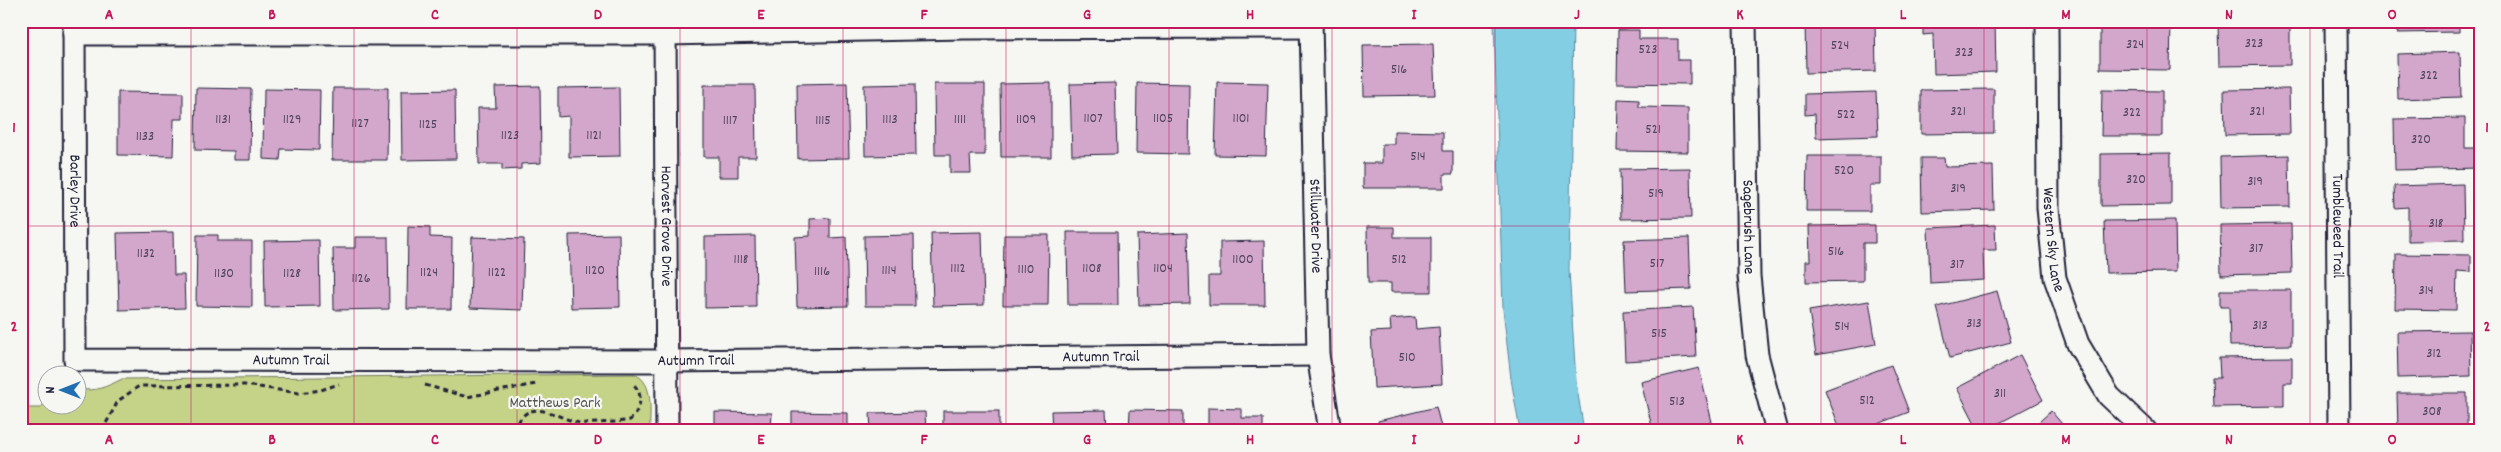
<svg xmlns="http://www.w3.org/2000/svg" width="2501" height="452" font-family="Dekko,sans-serif">
	<rect width="100%" height="100%" fill="#f6f6f2"/>
	<filter id="ink" filterUnits="userSpaceOnUse"><feTurbulence type="fractalNoise" baseFrequency=".02" numOctaves="2"/><feDisplacementMap in="SourceGraphic" scale="10" xChannelSelector="R" yChannelSelector="G"/><feConvolveMatrix kernelMatrix="1 2 1 2 8 2 1 2 1" color-interpolation-filters="sRGB"/></filter>
	<g filter="url(#ink)">
		<path fill="#c4d387" stroke="#737a61" d="M635,374C655,384 649,411 650,431H21V408H41L47,399L48,404H78V389C96,392 106,387 122,379Z"/>
		<polygon fill="#84cee4" stroke="#5d89a0" points="1494,21 1573,21 1569,270 1576,382 1584,431 1520,431 1511,379 1503,309"/>
		<g fill="#d3a7cb" stroke="#22223b">
			<polygon points="1875,21 1876,71 1806,73 1805,22"/>
			<polygon points="1923,21 1995,21 1996,72 1934,74 1933,34 1923,35"/>
			<polygon points="2100,21 2171,21 2170,70 2100,69"/>
			<polygon points="2290,21 2290,65 2219,66 2218,22"/>
			<polygon points="2397,21 2459,21 2459,32 2397,33"/>
			<polygon points="1618,30 1639,30 1639,39 1678,39 1678,60 1690,60 1690,84 1617,83"/>
			<polygon points="1433,44 1435,95 1364,96 1363,45"/>
			<polygon points="2460,52 2461,97 2398,99 2397,54"/>
			<polygon points="1217,82 1268,83 1266,156 1215,155"/>
			<polygon points="847,83 849,158 798,159 797,84"/>
			<polygon points="1051,83 1051,157 1001,157 1000,84"/>
			<polygon points="1115,83 1117,154 1072,155 1070,84"/>
			<polygon points="1137,83 1189,84 1188,154 1136,153"/>
			<polygon points="915,84 916,155 865,156 864,85"/>
			<polygon points="934,84 985,84 985,155 970,155 971,173 950,173 950,155 935,155"/>
			<polygon points="704,85 755,85 756,157 738,157 738,177 719,177 719,157 704,157"/>
			<polygon points="540,86 541,163 521,164 521,169 502,170 502,164 479,164 478,108 496,108 495,87"/>
			<polygon points="619,87 620,156 569,157 569,116 558,117 558,88"/>
			<polygon points="196,88 251,89 250,160 234,160 234,151 195,150"/>
			<polygon points="333,88 388,88 387,160 332,160"/>
			<polygon points="264,89 320,90 319,150 281,149 280,160 263,159"/>
			<polygon points="1994,89 1994,133 1921,134 1921,90"/>
			<polygon points="2289,89 2290,134 2225,135 2224,90"/>
			<polygon points="455,90 456,159 402,160 401,91"/>
			<polygon points="2102,90 2162,91 2162,136 2101,136"/>
			<polygon points="118,92 183,93 183,119 174,119 173,156 118,155"/>
			<polygon points="1876,92 1878,136 1816,138 1815,114 1805,115 1805,94"/>
			<polygon points="1618,99 1639,100 1639,107 1688,108 1688,152 1617,151"/>
			<polygon points="2465,118 2465,148 2478,148 2478,168 2395,170 2394,119"/>
			<polygon points="1394,131 1443,132 1443,151 1453,151 1453,174 1444,174 1444,188 1363,188 1363,163 1382,163 1382,144 1394,144"/>
			<polygon points="2171,153 2171,205 2101,206 2101,154"/>
			<polygon points="2289,155 2290,207 2221,208 2220,157"/>
			<polygon points="1807,156 1881,156 1881,185 1870,185 1870,211 1806,211"/>
			<polygon points="1921,158 1944,158 1945,167 1993,166 1994,210 1922,212"/>
			<polygon points="1690,168 1691,218 1621,219 1620,169"/>
			<polygon points="2463,184 2464,240 2408,241 2408,207 2395,208 2394,186"/>
			<polygon points="830,218 830,238 846,237 848,306 797,307 795,237 810,236 810,219"/>
			<polygon points="2175,220 2176,272 2106,273 2104,221"/>
			<polygon points="2291,224 2292,273 2221,275 2220,225"/>
			<polygon points="1875,225 1875,243 1863,243 1863,281 1806,282 1806,261 1810,261 1809,226"/>
			<polygon points="1995,225 1996,250 1983,250 1984,280 1930,283 1928,228"/>
			<polygon points="408,226 430,227 430,237 452,238 451,309 407,309"/>
			<polygon points="1367,227 1394,227 1394,237 1431,237 1431,292 1391,292 1391,283 1368,283"/>
			<polygon points="173,232 174,275 184,275 185,308 119,310 117,233"/>
			<polygon points="982,232 984,305 933,306 931,233"/>
			<polygon points="1067,232 1117,232 1118,305 1068,305"/>
			<polygon points="1188,233 1190,304 1139,305 1137,235"/>
			<polygon points="619,234 620,307 571,308 569,235"/>
			<polygon points="197,235 218,235 218,241 252,241 252,307 196,306"/>
			<polygon points="914,235 915,306 865,306 864,236"/>
			<polygon points="1004,235 1049,235 1048,305 1003,305"/>
			<polygon points="755,236 756,307 705,308 705,237"/>
			<polygon points="355,237 388,237 389,309 334,310 333,248 355,248"/>
			<polygon points="472,237 524,239 522,310 470,308"/>
			<polygon points="1689,238 1691,289 1626,291 1624,240"/>
			<polygon points="319,240 320,306 265,307 264,241"/>
			<polygon points="1264,241 1265,305 1209,305 1209,276 1220,276 1220,242"/>
			<polygon points="2396,254 2471,255 2471,272 2457,271 2456,310 2395,309"/>
			<polygon points="2220,290 2291,290 2291,345 2230,346 2229,307 2220,307"/>
			<polygon points="1997,291 2011,342 1950,358 1937,307"/>
			<polygon points="1869,301 1876,344 1816,355 1809,311"/>
			<polygon points="1693,307 1696,357 1625,361 1623,311"/>
			<polygon points="1415,317 1416,329 1439,327 1442,384 1374,388 1371,332 1391,331 1390,319"/>
			<polygon points="2470,331 2471,376 2398,378 2397,332"/>
			<polygon points="2020,355 2043,400 1984,431 1979,431 1957,388"/>
			<polygon points="2292,357 2292,383 2284,383 2284,406 2213,407 2212,378 2220,378 2219,358"/>
			<polygon points="1891,365 1909,412 1860,431 1841,431 1825,390"/>
			<polygon points="1699,368 1712,422 1679,431 1653,431 1641,382"/>
			<polygon points="2397,393 2467,393 2467,431 2398,431"/>
			<polygon points="1436,407 1442,431 1380,431 1378,421"/>
			<polygon points="1208,408 1242,409 1242,418 1263,418 1263,431 1208,431"/>
			<polygon points="1106,410 1107,431 1052,431 1051,411"/>
			<polygon points="1130,410 1183,411 1183,431 1129,431"/>
			<rect x="943" y="411" width="56" height="20"/>
			<polygon points="2051,411 2068,431 2029,431"/>
			<polygon points="715,412 772,413 771,431 715,431"/>
			<polygon points="792,412 848,413 848,431 792,431"/>
			<polygon points="925,412 926,431 871,431 870,413"/>
		</g>
		<g fill="none" stroke-linecap="round" stroke-linejoin="round">
			<g stroke="#22223b" stroke-width="25">
				<g id="minor">
					<path id="s1" d="M74,21L75,360L666,361L1318,355"/>
					<path id="s2" d="M665,21L667,431"/>
					<path id="s3" d="M1311,21L1318,355L1330,431"/>
					<path id="s4" d="M1745,21L1749,276L1757,355L1777,431"/>
					<path id="s5" d="M2047,21L2048,208L2055,278L2078,344L2109,396L2146,431"/>
					<path id="s6" d="M2336,21L2339,431"/>
					<polyline points="74,34 665,34 964,28 1311,27"/>
				</g>
			</g>
			<g stroke="#22223b" stroke-width="3" stroke-dasharray="5 4" stroke-linecap="butt">
				<polyline points="425,385 467,397 536,384"/>
				<polyline points="102,431 118,401 139,386 245,385 299,393 321,390 339,384"/>
				<path d="M515,431C526,393 556,418 580,423C585,424 624,422 630,420C640,410 645,395 633,384"/>
			</g>
			<use href="#minor" stroke="#f6f6f2" stroke-width="21"/>
		</g>
	</g>
	<path fill="none" stroke="#c2185b" stroke-width="1" stroke-opacity="0.55" d="M191,21V431M354,21V431M517,21V431M680,21V431M843,21V431M1006,21V431M1169,21V431M1332,21V431M1495,21V431M1658,21V431M1821,21V431M1984,21V431M2147,21V431M2310,21V431M21,226H2480"/>
	<g text-anchor="middle" dominant-baseline="central" stroke-width="4.5" stroke-linejoin="round" paint-order="stroke">
		<g font-size="14" fill="#4e435f">
			<text x="2254" y="44">323</text>
			<text x="2135" y="45">324</text>
			<text x="1840" y="46">524</text>
			<text x="1648" y="50">523</text>
			<text x="1964" y="53">323</text>
			<text x="1399" y="70">516</text>
			<text x="2429" y="76">322</text>
			<text x="1958" y="112">321</text>
			<text x="2257" y="112">321</text>
			<text x="2132" y="113">322</text>
			<text x="1846" y="115">522</text>
			<text x="1093" y="119">1107</text>
			<text x="1163" y="119">1105</text>
			<text x="1241" y="119">1101</text>
			<text x="223" y="120">1131</text>
			<text x="292" y="120">1129</text>
			<text x="890" y="120">1113</text>
			<text x="960" y="120">1111</text>
			<text x="1026" y="120">1109</text>
			<text x="730" y="121">1117</text>
			<text x="823" y="121">1115</text>
			<text x="360" y="124">1127</text>
			<text x="428" y="125">1125</text>
			<text x="1653" y="130">521</text>
			<text x="510" y="136">1123</text>
			<text x="594" y="136">1121</text>
			<text x="145" y="137">1133</text>
			<text x="2421" y="140">320</text>
			<text x="1418" y="157">514</text>
			<text x="1844" y="171">520</text>
			<text x="2136" y="180">320</text>
			<text x="2255" y="182">319</text>
			<text x="1958" y="189">319</text>
			<text x="1656" y="194">519</text>
			<text x="2436" y="224">318</text>
			<text x="2256" y="249">317</text>
			<text x="1836" y="252">516</text>
			<text x="146" y="254">1132</text>
			<text x="741" y="260">1118</text>
			<text x="1243" y="260">1100</text>
			<text x="1399" y="260">512</text>
			<text x="1657" y="264">517</text>
			<text x="1957" y="265">317</text>
			<text x="958" y="269">1112</text>
			<text x="1092" y="269">1108</text>
			<text x="1163" y="269">1104</text>
			<text x="1026" y="270">1110</text>
			<text x="595" y="271">1120</text>
			<text x="889" y="271">1114</text>
			<text x="822" y="272">1116</text>
			<text x="429" y="273">1124</text>
			<text x="497" y="273">1122</text>
			<text x="224" y="274">1130</text>
			<text x="292" y="274">1128</text>
			<text x="361" y="279">1126</text>
			<text x="2426" y="291">314</text>
			<text x="1974" y="324">313</text>
			<text x="2260" y="326">313</text>
			<text x="1842" y="327">514</text>
			<text x="1659" y="334">515</text>
			<text x="2434" y="354">312</text>
			<text x="1407" y="358">510</text>
			<text x="2000" y="394">311</text>
			<text x="1867" y="401">512</text>
			<text x="1677" y="402">513</text>
			<text x="2432" y="412">308</text>
		</g>
		<g font-size="16" fill="#22223b" stroke="#f6f6f2">
			<text stroke="none"><textPath href="#s1" startOffset="170">Barley Drive</textPath></text>
			<text stroke="none"><textPath href="#s2" startOffset="205">Harvest Grove Drive</textPath></text>
			<text stroke="none"><textPath href="#s3" startOffset="205">Stillwater Drive</textPath></text>
			<text stroke="none"><textPath href="#s6" startOffset="205">Tumbleweed Trail</textPath></text>
			<text stroke="none"><textPath href="#s4" startOffset="206">Sagebrush Lane</textPath></text>
			<text stroke="none"><textPath href="#s5" startOffset="219">Western Sky Lane</textPath></text>
			<text stroke="none"><textPath href="#s1" startOffset="1365">Autumn Trail</textPath></text>
			<text stroke="none"><textPath href="#s1" startOffset="555">Autumn Trail</textPath></text>
			<text stroke="none"><textPath href="#s1" startOffset="960">Autumn Trail</textPath></text>
		</g>
		<g font-size="16" fill="#535752" stroke="#f6f6f2">
			<text x="555" y="403">Matthews Park</text>
		</g>
	</g>
	<rect width="2501" height="452" fill="none" stroke="#f6f6f2" stroke-width="55"/>
	<g transform="translate(62 390) rotate(270)"><circle r="24" fill="#f6f6f2" stroke="#a1a1a9"/>
	<path d="M0-4L9 19L0 12L-9 19Z" fill="#1f6fb2"/>
	<text y="-8" font-size="14" font-weight="bold" text-anchor="middle" fill="#22223b">N</text>
	</g>
	<rect x="28" y="28" width="2446" height="396" fill="none" stroke="#c2185b" stroke-width="2"/>
	<g font-size="16" text-anchor="middle" font-weight="bold" fill="#c2185b">
		<text x="109" y="19">A</text>
		<text x="272" y="19">B</text>
		<text x="435" y="19">C</text>
		<text x="598" y="19">D</text>
		<text x="761" y="19">E</text>
		<text x="924" y="19">F</text>
		<text x="1087" y="19">G</text>
		<text x="1250" y="19">H</text>
		<text x="1414" y="19">I</text>
		<text x="1577" y="19">J</text>
		<text x="1740" y="19">K</text>
		<text x="1903" y="19">L</text>
		<text x="2066" y="19">M</text>
		<text x="2229" y="19">N</text>
		<text x="2392" y="19">O</text>
		<text x="14" y="132">1</text>
		<text x="2487" y="132">1</text>
		<text x="14" y="331">2</text>
		<text x="2487" y="331">2</text>
		<text x="109" y="444">A</text>
		<text x="272" y="444">B</text>
		<text x="435" y="444">C</text>
		<text x="598" y="444">D</text>
		<text x="761" y="444">E</text>
		<text x="924" y="444">F</text>
		<text x="1087" y="444">G</text>
		<text x="1250" y="444">H</text>
		<text x="1414" y="444">I</text>
		<text x="1577" y="444">J</text>
		<text x="1740" y="444">K</text>
		<text x="1903" y="444">L</text>
		<text x="2066" y="444">M</text>
		<text x="2229" y="444">N</text>
		<text x="2392" y="444">O</text>
	</g>
</svg>
